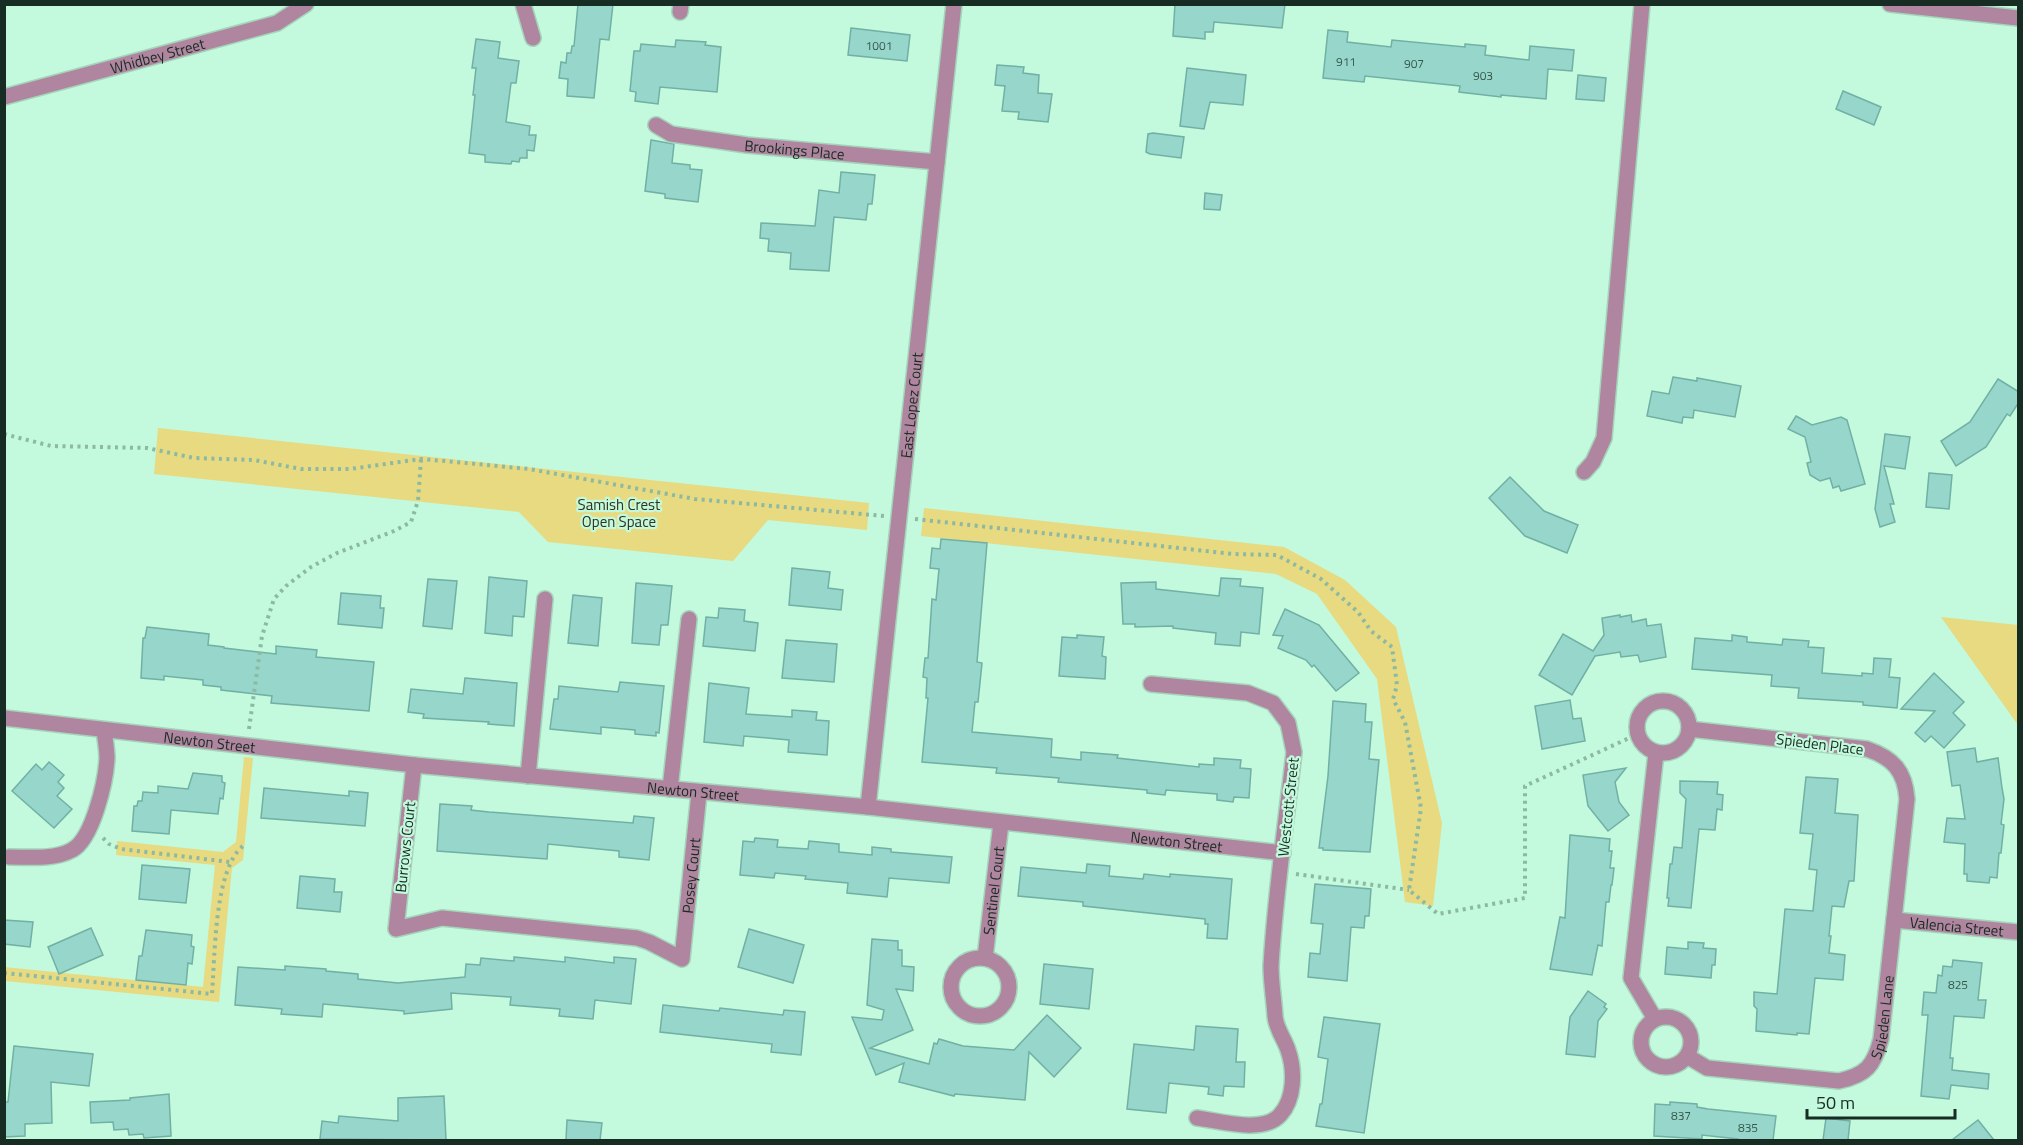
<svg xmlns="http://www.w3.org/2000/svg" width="2023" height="1145" font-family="'Titillium Web',sans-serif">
	<rect width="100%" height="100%" fill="#c3f9dc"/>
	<g fill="#e7da80">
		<polygon points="158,428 869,503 867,530 768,520 733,561 548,542 519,512 154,474"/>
		<polygon points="924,508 1284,547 1345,580 1396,627 1442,823 1433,906 1405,902 1377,679 1317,594 1276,574 921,536"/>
		<polygon points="1941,617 2018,625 2018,725"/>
		<polygon points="244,757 253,758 243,860 232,868 219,1002 5,981 4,967 203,987 215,865 116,855 117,841 223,852 236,842"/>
	</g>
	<g fill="#97d7cb" stroke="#71b0a4" stroke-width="1.5">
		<polygon points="578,4 613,4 609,40 600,39 594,98 567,96 568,79 559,78 561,62 566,63 567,53 571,53 572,46 574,46"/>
		<polygon points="1175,4 1285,4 1282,28 1214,22 1213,32 1205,32 1205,39 1173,36"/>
		<polygon points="851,28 910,35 907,61 848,55"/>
		<polygon points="1328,30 1348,32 1347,42 1391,47 1392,40 1465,47 1465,44 1486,46 1485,55 1529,60 1530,46 1574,50 1572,71 1548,69 1546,99 1501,95 1501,97 1459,92 1460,86 1365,76 1364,82 1323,78"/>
		<polygon points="476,39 500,42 498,58 519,61 516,83 511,83 506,122 530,126 529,135 536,135 534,151 527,150 527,158 520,158 519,162 512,161 511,164 485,162 485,155 469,153 475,95 473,95 476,68 472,68"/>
		<polygon points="676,40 706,42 705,45 721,47 717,92 660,87 658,104 635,101 636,92 630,91 634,51 640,51 641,44 675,47"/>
		<polygon points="997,65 1024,67 1023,73 1039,75 1038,93 1052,94 1048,122 1018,119 1019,112 1002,111 1005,86 995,85"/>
		<polygon points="1187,68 1246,75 1243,105 1210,102 1204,129 1180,126"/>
		<polygon points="1578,75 1606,78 1604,101 1576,99"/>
		<polygon points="1843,91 1881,107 1874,125 1836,109"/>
		<polygon points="1153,133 1184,137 1181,158 1150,154 1146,152 1148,134"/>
		<polygon points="651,140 674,144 672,163 690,165 690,169 702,170 698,202 665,198 665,194 645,191"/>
		<polygon points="841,172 875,175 872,204 868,204 866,220 834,217 829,271 790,269 791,253 768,251 769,239 760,238 761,223 815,226 819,190 839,193"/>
		<polygon points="1205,193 1222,195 1220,210 1204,209"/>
		<polygon points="1673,377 1697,381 1697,378 1741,386 1735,417 1694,410 1693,418 1683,417 1682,423 1647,416 1652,391 1669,394"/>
		<polygon points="1998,379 2019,392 2019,402 2010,416 2007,414 1986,447 1956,466 1941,441 1970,422"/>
		<polygon points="1796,416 1812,425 1841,417 1847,420 1865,484 1841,491 1839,486 1833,488 1830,478 1820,481 1810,475 1807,463 1811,462 1805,437 1788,429"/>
		<polygon points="1885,434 1910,437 1905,469 1884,466 1894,504 1890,504 1895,522 1880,527 1875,509"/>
		<polygon points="1929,473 1952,475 1949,509 1926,507"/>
		<polygon points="1510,477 1544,511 1578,525 1567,553 1525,536 1489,498"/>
		<polygon points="941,539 987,543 977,662 982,663 978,702 975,702 972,732 1052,739 1051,757 1081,760 1081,752 1118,755 1117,758 1199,767 1199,764 1214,765 1214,758 1241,760 1240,768 1251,769 1249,798 1234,797 1233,802 1217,800 1217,794 1166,790 1165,795 1147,793 1147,790 1058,782 1059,778 996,773 997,768 922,762 928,698 926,698 927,678 923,677 925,658 928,658 932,599 936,600 939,569 930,568 932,548 940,549"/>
		<polygon points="792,568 830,572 828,588 843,590 841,610 789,605"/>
		<polygon points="489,577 527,581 524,617 513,616 512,636 485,633"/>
		<polygon points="1221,578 1241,579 1240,586 1263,588 1259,634 1241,632 1240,646 1215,644 1216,633 1173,628 1173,626 1135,627 1135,624 1123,624 1121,583 1156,582 1156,589 1219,596"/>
		<polygon points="428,579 457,581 452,629 423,626"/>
		<polygon points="636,583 672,586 668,625 661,625 659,645 632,643"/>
		<polygon points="341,593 381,596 380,608 384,608 382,628 338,624"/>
		<polygon points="573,595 602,598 598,646 568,643"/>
		<polygon points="719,608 745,610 744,621 758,623 755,651 703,646 706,617 718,618"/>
		<polygon points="1285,609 1319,625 1359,673 1336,691 1314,665 1312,667 1306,660 1278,648 1283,636 1273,635"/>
		<polygon points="1620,615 1620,617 1631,615 1632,622 1646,619 1647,626 1661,624 1666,657 1640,662 1638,655 1621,657 1620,652 1595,656 1572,695 1539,675 1563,634 1593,651 1604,635 1602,618"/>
		<polygon points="147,627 209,634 208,645 224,647 224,648 276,654 276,646 317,650 316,657 374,662 369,711 271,703 272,696 221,690 221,687 203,685 203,680 164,676 164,680 141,678 143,638 145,638"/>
		<polygon points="1077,635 1104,637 1102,656 1106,657 1105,679 1059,676 1062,637 1077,638"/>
		<polygon points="1732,635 1747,637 1747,642 1782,645 1783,639 1809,641 1808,647 1824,648 1822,673 1862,676 1862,673 1873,674 1874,658 1891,659 1889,677 1900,678 1897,708 1863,705 1863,702 1798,698 1799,688 1771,686 1772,675 1692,669 1695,638 1732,641"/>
		<polygon points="786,640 837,644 834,682 782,678"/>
		<polygon points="1934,673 1964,702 1953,713 1965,725 1944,748 1931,736 1925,742 1915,733 1935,711 1901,709"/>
		<polygon points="465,678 517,683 514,726 488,724 489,722 423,718 424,714 408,712 411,689 463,694"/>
		<polygon points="620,682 664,686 659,733 656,732 656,736 635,734 635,730 601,727 601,734 550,729 554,699 558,699 559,686 618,692"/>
		<polygon points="709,683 749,688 746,714 792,717 792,710 817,712 816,720 829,721 827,755 788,752 789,740 744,736 743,746 704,742"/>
		<polygon points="1570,700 1573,719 1581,718 1585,741 1542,749 1535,706"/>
		<polygon points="1333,701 1366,704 1365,722 1372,722 1369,759 1379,760 1370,852 1323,850 1323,848 1319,848 1328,776"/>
		<polygon points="1975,748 1977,762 1998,758 2002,788 2004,799 2001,824 2004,825 2001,853 1999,853 1997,878 1990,877 1989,883 1967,881 1967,874 1964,874 1965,844 1944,842 1947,818 1965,819 1960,785 1952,786 1947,752"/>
		<polygon points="49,762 64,775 58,782 64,788 57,796 72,809 54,828 12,791 36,764 42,770"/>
		<polygon points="1626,768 1615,782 1619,802 1629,815 1608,831 1588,806 1583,775"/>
		<polygon points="193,773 222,776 222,782 225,783 223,799 220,798 218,814 171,810 169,834 132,831 134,806 137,806 138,801 142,801 143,792 158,793 158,786 188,789"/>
		<polygon points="1806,777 1838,779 1835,813 1858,815 1854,881 1849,881 1844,907 1832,906 1829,936 1831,936 1829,953 1845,955 1843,980 1815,978 1809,1034 1797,1033 1797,1035 1756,1031 1757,1009 1754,1006 1754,992 1777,994 1785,909 1813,911 1817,870 1809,869 1813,834 1800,833"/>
		<polygon points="1680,781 1718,782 1717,794 1723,795 1722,810 1717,809 1715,830 1699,829 1691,908 1668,906 1669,898 1667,898 1670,864 1672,864 1674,847 1682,848 1686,799 1680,793"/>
		<polygon points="264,788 349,796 349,791 368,793 365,826 261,818"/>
		<polygon points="440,804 472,806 471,810 489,812 633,823 634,816 654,818 649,860 619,857 619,851 548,844 547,859 437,851"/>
		<polygon points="1570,835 1610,839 1609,851 1612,851 1610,868 1614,868 1612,885 1611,885 1609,902 1606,902 1602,946 1598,945 1592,975 1550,969 1560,917 1565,918"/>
		<polygon points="755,838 778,840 777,847 808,849 809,841 839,844 839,852 872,855 872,847 891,849 891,852 952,857 949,883 889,878 887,897 847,893 848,883 805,879 806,876 775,873 774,878 740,875 743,841 754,842"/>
		<polygon points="1087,864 1110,866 1109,876 1143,879 1144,874 1170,877 1170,874 1232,879 1227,939 1207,938 1208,924 1205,924 1205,919 1083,906 1083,902 1018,896 1021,867 1086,873"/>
		<polygon points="142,865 190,869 186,903 139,899"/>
		<polygon points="300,876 335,879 334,892 342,892 340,912 297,908"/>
		<polygon points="1315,884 1371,889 1369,916 1365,916 1364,928 1351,927 1347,981 1308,977 1310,953 1320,954 1323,924 1311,923"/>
		<polygon points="4,920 33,922 30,947 4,944"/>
		<polygon points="91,928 103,955 59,974 48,947"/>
		<polygon points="749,929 804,945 793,983 738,967"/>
		<polygon points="146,930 192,935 191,946 194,947 192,964 188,963 186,985 136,980 139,956 142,956"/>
		<polygon points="872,939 898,941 898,950 902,950 902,966 914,967 913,991 896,989 913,1030 870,1048 929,1064 934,1043 937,1044 939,1039 963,1046 1014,1050 1047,1015 1081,1048 1054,1077 1029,1052 1025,1100 955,1094 954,1096 899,1082 904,1063 876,1075 852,1017 882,1020 884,1010 867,1005"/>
		<polygon points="1688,942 1704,943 1703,948 1716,949 1715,965 1712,965 1711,978 1665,974 1667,947 1688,949"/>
		<polygon points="514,957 565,962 565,957 614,963 614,957 636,959 631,1004 595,1000 593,1019 559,1016 560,1009 510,1005 511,997 451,993 452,1009 404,1014 404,1011 323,1004 322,1017 281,1014 282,1009 235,1005 238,967 285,970 285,966 326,969 326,971 358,974 358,979 398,983 465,977 466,964 480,965 481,958 514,961"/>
		<polygon points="1953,960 1982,963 1978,1000 1986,1000 1984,1018 1954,1016 1950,1058 1953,1058 1952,1070 1989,1074 1988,1089 1951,1085 1949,1099 1921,1096 1928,1015 1922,1015 1924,992 1936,993 1938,975 1942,976 1943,966 1952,967"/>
		<polygon points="1044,964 1093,969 1089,1009 1040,1004"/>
		<polygon points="1588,991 1606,1004 1604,1007 1607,1009 1598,1021 1595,1057 1566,1054 1570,1017"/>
		<polygon points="663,1005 719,1011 720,1008 783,1015 784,1010 805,1012 801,1055 771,1052 772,1044 660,1032"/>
		<polygon points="1324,1017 1380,1024 1364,1133 1316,1126 1320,1104 1322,1104 1328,1059 1318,1057"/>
		<polygon points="1196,1026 1238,1029 1236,1062 1245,1062 1244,1087 1224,1086 1223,1096 1208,1094 1209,1087 1169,1083 1166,1113 1127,1109 1134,1044 1194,1050"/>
		<polygon points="14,1046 93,1054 89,1086 51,1082 52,1123 25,1124 25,1136 4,1137 4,1102 8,1102"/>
		<polygon points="169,1094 171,1136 144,1138 143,1134 129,1135 128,1129 114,1130 113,1122 91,1123 90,1102 130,1100 130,1098"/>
		<polygon points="444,1096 446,1140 320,1139 322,1121 338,1123 339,1116 398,1121 398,1098"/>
		<polygon points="1670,1102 1697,1104 1697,1107 1708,1109 1776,1116 1773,1140 1738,1140 1738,1139 1702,1135 1702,1139 1654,1136 1655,1104 1670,1105"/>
		<polygon points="1826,1118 1850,1121 1848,1140 1823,1140"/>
		<polygon points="567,1120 602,1123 600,1140 566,1140"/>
		<polygon points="1978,1120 1994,1140 1952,1140"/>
	</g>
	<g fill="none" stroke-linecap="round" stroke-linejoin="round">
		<g stroke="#a4d4bb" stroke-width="18">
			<g id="minor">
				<polyline points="523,4 533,38"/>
				<polyline points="1890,4 2018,18"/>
				<polyline points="680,12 681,4"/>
				<path id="s1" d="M4,97L277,23L306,4"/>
				<path id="s2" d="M656,125L671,134L747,145L937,162"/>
				<polyline points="1584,472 1593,462 1604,438 1642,4"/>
				<path d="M1151,684L1248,693L1273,703L1288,723L1294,752C1286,823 1275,895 1271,966C1271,982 1274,1000 1275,1016C1276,1029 1284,1038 1288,1050C1295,1070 1295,1099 1280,1115C1263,1134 1220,1121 1197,1118"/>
				<circle cx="1663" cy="727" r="26"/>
				<path id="s3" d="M4,718L414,765L868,807L1283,853"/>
				<path id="s4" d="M414,765L396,929L442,918L637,938L649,942L682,959L699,793"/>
				<polyline points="528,776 545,599"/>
				<polyline points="670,789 689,619"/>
				<path id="s5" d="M868,807L954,4"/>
				<path d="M9,857C29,857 54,860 72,850C93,839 106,780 107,758C107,749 105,739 104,730"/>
				<path id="s6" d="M1894,920L2018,932"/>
				<path id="s7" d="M985,958L1001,823"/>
				<circle cx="980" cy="987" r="29"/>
				<circle cx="1666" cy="1042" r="25"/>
				<polyline points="1655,1019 1631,978 1656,753"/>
				<path id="s8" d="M1687,1056L1707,1068L1839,1081C1866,1075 1874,1066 1881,1039L1907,799C1905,771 1893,758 1867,749L1689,729"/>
			</g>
		</g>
		<g stroke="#8db9a2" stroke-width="4" stroke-dasharray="3 4.5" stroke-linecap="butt">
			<polyline points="4,434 51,446 147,448 194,458 254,460 301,469 350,469 421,459 445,461 529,469 695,499 884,516"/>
			<polyline points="915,519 1233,554 1277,555 1321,579 1358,612 1371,631 1392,647 1397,685 1393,699 1405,722 1421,808 1409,890 1438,914 1525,898 1525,786 1638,734"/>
			<polyline points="249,729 262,636 274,599 286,586 311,567 337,553 394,531 411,522 418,501 421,459"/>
			<polyline points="103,838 109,844 121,849 230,862"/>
			<polyline points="1296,874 1409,890"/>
			<path d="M4,973L212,994C215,957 214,869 243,846"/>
		</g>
		<use href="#minor" stroke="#b0859f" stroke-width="15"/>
	</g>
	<g text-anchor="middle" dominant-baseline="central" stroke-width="4.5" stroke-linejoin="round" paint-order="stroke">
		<g font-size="12" fill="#37574c">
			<text x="879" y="45">1001</text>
			<text x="1346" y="61">911</text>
			<text x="1414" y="63">907</text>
			<text x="1483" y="75">903</text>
			<text x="1958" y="984">825</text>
			<text x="1681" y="1115">837</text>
			<text x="1748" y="1127">835</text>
		</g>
		<g font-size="15" fill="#172c22" stroke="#c3f9dc">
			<text stroke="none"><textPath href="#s1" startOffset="159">Whidbey Street</textPath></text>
			<text stroke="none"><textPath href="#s2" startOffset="142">Brookings Place</textPath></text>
			<text stroke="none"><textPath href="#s5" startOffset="404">East Lopez Court</textPath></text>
			<text stroke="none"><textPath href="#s3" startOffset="207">Newton Street</textPath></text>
			<text transform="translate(1820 744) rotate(7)">Spieden Place</text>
			<text stroke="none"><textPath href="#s3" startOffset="693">Newton Street</textPath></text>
			<text transform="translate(1288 807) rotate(-84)">Westcott Street</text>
			<text stroke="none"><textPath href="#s3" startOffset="1179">Newton Street</textPath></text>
			<text transform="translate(405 847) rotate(-84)">Burrows Court</text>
			<text stroke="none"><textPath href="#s4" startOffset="542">Posey Court</textPath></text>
			<text stroke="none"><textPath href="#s7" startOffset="68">Sentinel Court</textPath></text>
			<text stroke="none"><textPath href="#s6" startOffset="63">Valencia Street</textPath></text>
			<text stroke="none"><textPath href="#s8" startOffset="242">Spieden Lane</textPath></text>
		</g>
		<g font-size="15" fill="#34311d" stroke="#c3f9dc">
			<text x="619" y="504">Samish Crest<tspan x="619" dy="17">Open Space</tspan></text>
		</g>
	</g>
	<rect width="2023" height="1145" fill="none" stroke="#172c22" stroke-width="12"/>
	<path d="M1807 1109v9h148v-9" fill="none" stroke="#172c22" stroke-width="3"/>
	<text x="1816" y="1109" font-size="18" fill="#172c22" stroke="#c3f9dc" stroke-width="4.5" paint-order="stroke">50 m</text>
</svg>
